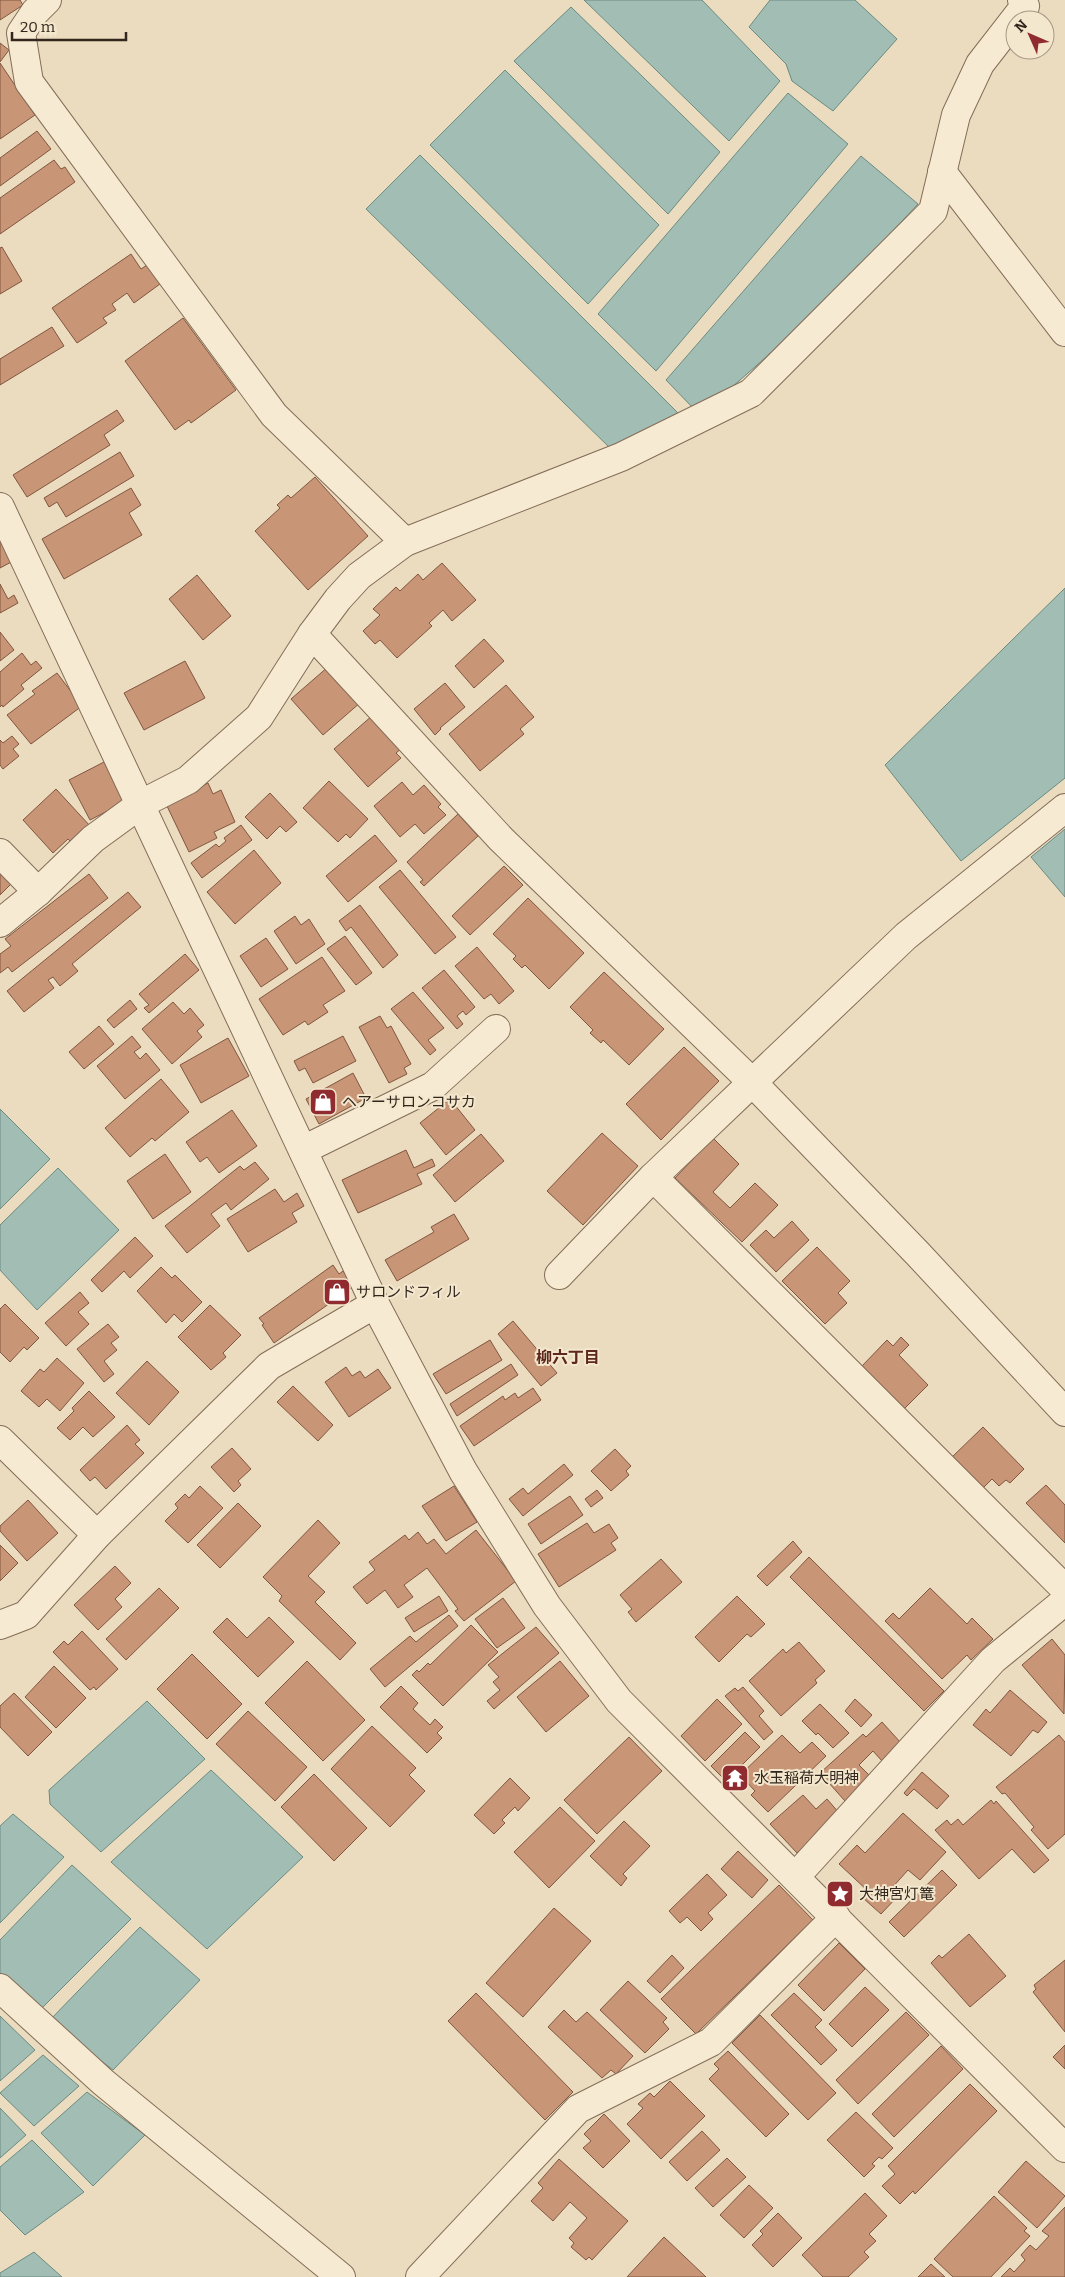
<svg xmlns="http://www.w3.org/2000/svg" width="1065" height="2277" font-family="Bitter,'Noto Sans JP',serif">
	<rect width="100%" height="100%" fill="#ebdcbf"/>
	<g fill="#a2bdb4" stroke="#6a8b81">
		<polygon points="584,0 702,0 780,81 729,141"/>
		<polygon points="770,0 855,0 897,39 833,111 792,81 786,64 749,27"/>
		<polygon points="571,7 720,152 668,214 514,61"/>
		<polygon points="505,70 659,225 588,304 430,145"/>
		<polygon points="788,93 848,144 656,371 598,314"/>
		<polygon points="420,155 679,414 611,449 366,209"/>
		<polygon points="861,156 918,204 814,315 723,395 694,409 666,380"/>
		<polygon points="1065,588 1065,778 961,861 885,765"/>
		<polygon points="1065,829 1065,897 1031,857"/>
		<polygon points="0,1109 50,1159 0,1209"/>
		<polygon points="58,1168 119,1230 37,1310 0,1270 0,1225"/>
		<polygon points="147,1701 205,1759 101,1852 50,1804 49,1790"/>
		<polygon points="211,1770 303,1857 207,1949 111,1862"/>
		<polygon points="13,1814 64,1857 0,1923 0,1826"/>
		<polygon points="72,1865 131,1919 40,2010 0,1977 0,1940"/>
		<polygon points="140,1927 200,1980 113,2070 49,2021"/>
		<polygon points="0,2016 35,2050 0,2081"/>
		<polygon points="43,2055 79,2086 34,2126 0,2093"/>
		<polygon points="87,2092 145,2135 93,2186 41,2133"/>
		<polygon points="0,2108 26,2135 0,2158"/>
		<polygon points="32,2140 84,2192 25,2235 0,2210 0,2167"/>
		<polygon points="34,2252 62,2277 0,2277 0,2273"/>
	</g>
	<g fill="#c89576" stroke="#81563f">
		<polygon points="0,0 20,0 23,5 0,20"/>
		<polygon points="0,43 9,50 0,62"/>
		<polygon points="0,63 35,115 0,139"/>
		<polygon points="37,131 51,149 0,186 0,158"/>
		<polygon points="54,160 61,169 65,167 75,182 0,234 0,198"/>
		<polygon points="2,247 22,281 0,294 0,248"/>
		<polygon points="131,254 141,269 147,265 160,284 134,303 127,293 112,304 116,310 103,318 107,323 77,343 52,308"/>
		<polygon points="183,318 236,390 191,423 189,420 175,430 125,361"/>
		<polygon points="52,327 64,346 0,385 0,359"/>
		<polygon points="117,410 124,421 104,435 110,445 27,497 13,475"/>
		<polygon points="120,452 134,476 66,517 57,502 49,507 44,498"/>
		<polygon points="315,477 368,536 308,590 255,531 280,508 277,505 288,495 291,498"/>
		<polygon points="131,488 141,505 129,513 142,535 64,579 42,539"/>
		<polygon points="0,531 15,560 0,568"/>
		<polygon points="442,563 476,600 452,621 443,610 429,623 432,626 397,658 380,640 375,644 363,631 380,615 373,609 396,587 400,591 418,574 423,580"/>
		<polygon points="197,575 231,616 203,640 169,599"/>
		<polygon points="0,584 8,599 14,595 18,603 0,613"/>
		<polygon points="0,632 14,650 0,661"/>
		<polygon points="484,639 504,661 474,688 455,666"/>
		<polygon points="22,653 31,665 36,661 42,668 21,685 24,689 3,707 2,705 0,707 0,672"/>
		<polygon points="185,661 205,698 144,730 124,693"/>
		<polygon points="329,666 361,702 323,735 291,699"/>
		<polygon points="57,673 82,706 31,744 7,715 35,694 32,691"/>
		<polygon points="445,683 465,707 440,728 441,729 435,735 414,709"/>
		<polygon points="506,685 534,717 520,729 524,734 480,771 449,734"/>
		<polygon points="373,715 402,748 396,753 401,758 368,787 334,749"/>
		<polygon points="12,736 19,744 13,749 19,756 3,769 0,765 0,740 3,743"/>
		<polygon points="104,762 125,802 90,820 69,780"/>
		<polygon points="329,781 368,819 350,838 346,834 338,842 303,808"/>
		<polygon points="402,782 413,795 424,785 441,804 438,807 446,815 424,834 415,824 400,837 374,806"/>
		<polygon points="208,783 213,794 221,790 235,822 214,832 217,838 189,852 166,804"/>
		<polygon points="56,789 91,827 73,844 68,839 53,853 23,820"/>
		<polygon points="270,793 297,822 286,832 280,826 267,839 245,817"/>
		<polygon points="458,814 478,836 424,886 420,882 423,880 407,862"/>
		<polygon points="241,825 252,840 202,878 191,863 216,844 219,847 226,841 224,838"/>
		<polygon points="375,835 397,861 348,902 326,876"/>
		<polygon points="254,850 281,883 235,924 207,892"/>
		<polygon points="504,866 523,885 470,935 452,916"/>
		<polygon points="0,868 13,882 0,895"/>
		<polygon points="400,870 456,937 435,954 379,887"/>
		<polygon points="89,874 108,898 12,972 8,967 0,973 0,954 11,946 5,939"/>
		<polygon points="128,892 141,907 72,964 78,971 60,986 53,977 48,980 54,988 24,1012 7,991"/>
		<polygon points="528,898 584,953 549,989 525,965 522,968 513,959 516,956 493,934"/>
		<polygon points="360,905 398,955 383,968 351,927 346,931 339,921"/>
		<polygon points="295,916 301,925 309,919 325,944 296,964 274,931"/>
		<polygon points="345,936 372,973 356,985 327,949"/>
		<polygon points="266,938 288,969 261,987 240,956"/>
		<polygon points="477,947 514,991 499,1004 491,994 484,999 455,966"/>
		<polygon points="185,954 199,970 149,1013 144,1008 149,1005 139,994"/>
		<polygon points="322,957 345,991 323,1005 328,1012 308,1025 305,1021 283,1035 259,999"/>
		<polygon points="444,970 475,1007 466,1015 463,1011 457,1016 463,1024 457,1029 422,988"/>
		<polygon points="604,972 664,1029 629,1065 603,1040 601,1043 590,1033 593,1030 570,1007"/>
		<polygon points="413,992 444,1028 428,1040 436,1050 430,1055 391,1009"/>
		<polygon points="130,1000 137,1009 114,1028 107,1020"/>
		<polygon points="173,1002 184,1014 190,1008 204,1025 197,1031 202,1037 172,1064 142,1029"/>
		<polygon points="380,1016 387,1028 391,1026 411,1064 404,1068 407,1074 389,1083 359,1027"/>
		<polygon points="99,1026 114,1044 84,1069 69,1052"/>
		<polygon points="132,1036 141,1047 134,1052 140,1059 146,1053 160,1070 125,1099 97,1066"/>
		<polygon points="343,1036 356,1061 313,1083 305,1068 299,1071 294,1061"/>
		<polygon points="228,1038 249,1076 201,1103 180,1065"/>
		<polygon points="684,1047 719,1081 661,1140 626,1104"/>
		<polygon points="353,1073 366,1098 319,1124 306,1099"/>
		<polygon points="161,1079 189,1112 155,1141 152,1138 130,1157 105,1128"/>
		<polygon points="450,1099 475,1130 446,1155 420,1123"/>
		<polygon points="232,1110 257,1146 219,1173 207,1157 200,1162 186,1142"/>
		<polygon points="602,1133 638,1166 583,1225 547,1191"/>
		<polygon points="481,1134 504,1161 455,1202 433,1175"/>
		<polygon points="713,1138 739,1164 713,1192 730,1208 755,1183 778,1205 742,1242 675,1178"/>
		<polygon points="406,1150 414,1168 432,1159 435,1166 417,1174 422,1184 358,1213 342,1180"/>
		<polygon points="165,1154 191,1192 153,1219 127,1181"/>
		<polygon points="255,1162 269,1179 231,1210 226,1203 211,1214 220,1226 187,1253 165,1226 240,1166 244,1170"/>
		<polygon points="275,1189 284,1202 297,1193 304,1206 292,1213 297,1222 248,1252 227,1219"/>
		<polygon points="454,1214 469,1239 397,1281 385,1260 434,1232 431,1227"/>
		<polygon points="792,1221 809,1240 776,1272 750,1245 766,1230 774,1238"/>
		<polygon points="135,1237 153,1256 130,1278 124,1271 102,1292 91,1280"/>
		<polygon points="817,1247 850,1281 838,1293 847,1303 825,1324 782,1281"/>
		<polygon points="333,1265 339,1274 343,1271 354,1286 274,1343 262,1325 264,1324 259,1318"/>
		<polygon points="161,1267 172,1278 175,1275 202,1302 182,1322 174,1314 166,1323 137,1291"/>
		<polygon points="80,1292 89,1303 78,1312 89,1324 66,1346 45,1323"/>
		<polygon points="5,1304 39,1338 27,1350 24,1347 10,1362 0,1352 0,1309"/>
		<polygon points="210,1305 241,1335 223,1353 226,1357 211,1370 178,1337"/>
		<polygon points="513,1321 557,1373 541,1386 498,1334"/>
		<polygon points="108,1324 119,1337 111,1343 117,1350 104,1361 114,1374 104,1382 77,1349"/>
		<polygon points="901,1337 909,1345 899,1355 928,1385 903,1410 861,1367 887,1340 893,1346"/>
		<polygon points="490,1340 502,1360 446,1394 433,1374"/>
		<polygon points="57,1358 84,1383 60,1411 47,1399 39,1407 21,1391 40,1369 44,1372"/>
		<polygon points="147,1361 179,1392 149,1425 116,1393"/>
		<polygon points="511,1364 518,1375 457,1416 450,1404"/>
		<polygon points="346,1367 352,1376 360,1371 365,1378 378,1369 391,1388 349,1417 325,1382"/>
		<polygon points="293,1386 333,1425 318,1441 277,1402"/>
		<polygon points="533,1388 541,1400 474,1446 460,1426 503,1396 505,1400 515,1393 518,1398"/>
		<polygon points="89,1391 115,1417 93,1437 83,1427 70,1440 57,1428 74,1411 72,1408"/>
		<polygon points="127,1425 140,1440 135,1444 144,1453 106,1489 95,1477 90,1481 80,1470"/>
		<polygon points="983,1427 1024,1469 1010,1483 1006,1480 999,1486 992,1479 980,1491 949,1460"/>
		<polygon points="232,1448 251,1469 238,1481 241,1485 234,1492 211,1467"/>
		<polygon points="615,1449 631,1466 626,1471 629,1475 611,1491 591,1471"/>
		<polygon points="564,1464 573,1475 523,1516 509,1499 523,1488 528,1494"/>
		<polygon points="1046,1485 1065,1505 1065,1543 1026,1503"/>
		<polygon points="200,1486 223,1508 188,1543 165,1521 178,1508 175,1504 185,1494 189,1498"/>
		<polygon points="454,1486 477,1522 446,1541 422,1506"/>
		<polygon points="597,1490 603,1498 591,1507 585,1499"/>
		<polygon points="570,1496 583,1515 541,1544 528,1524"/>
		<polygon points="28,1500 58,1533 27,1561 0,1531 0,1526"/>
		<polygon points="238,1503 261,1526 220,1568 197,1545"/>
		<polygon points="318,1520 340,1543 308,1576 325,1592 315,1602 356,1643 340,1660 279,1601 282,1596 263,1577"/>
		<polygon points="587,1523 594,1533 609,1524 618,1538 611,1543 616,1550 559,1587 538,1554"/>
		<polygon points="476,1530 516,1581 464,1621 455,1611 458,1609 427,1568 404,1585 413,1597 398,1608 385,1590 367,1604 353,1587 375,1570 369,1562 405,1535 409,1540 418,1532 427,1544 434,1539 446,1554"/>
		<polygon points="793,1541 802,1552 767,1586 757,1576"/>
		<polygon points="0,1545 18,1563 0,1581"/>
		<polygon points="809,1557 944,1691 924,1711 790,1577"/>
		<polygon points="661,1559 682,1582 636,1622 628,1612 632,1609 620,1595"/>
		<polygon points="115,1566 131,1583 115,1599 122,1607 98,1630 74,1605"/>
		<polygon points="159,1588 179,1608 126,1660 106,1639"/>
		<polygon points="930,1588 967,1624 972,1618 993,1639 971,1660 967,1655 942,1679 885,1621 893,1613 899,1619"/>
		<polygon points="439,1596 448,1611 414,1632 405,1618"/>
		<polygon points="737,1596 765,1624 751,1637 747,1634 719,1662 695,1637"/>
		<polygon points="503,1598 525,1628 497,1648 475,1619"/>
		<polygon points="449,1615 458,1626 385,1687 370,1669 410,1636 416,1642"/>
		<polygon points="269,1617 294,1642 258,1677 213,1632 227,1618 247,1638"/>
		<polygon points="471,1625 498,1652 443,1706 412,1675 417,1670 419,1672 428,1663 430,1665"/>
		<polygon points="536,1627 559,1653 494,1709 487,1701 500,1690 493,1682 499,1677 488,1665"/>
		<polygon points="82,1631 118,1669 96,1690 94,1687 90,1690 53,1652 64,1641 68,1645"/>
		<polygon points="1052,1639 1065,1655 1064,1714 1022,1665"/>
		<polygon points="799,1642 825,1671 815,1680 817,1683 781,1716 749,1681 783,1649 786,1653"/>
		<polygon points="192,1654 242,1704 207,1739 157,1689"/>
		<polygon points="307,1661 365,1720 323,1761 265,1703"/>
		<polygon points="560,1661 589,1696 546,1732 517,1697"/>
		<polygon points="54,1666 86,1698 56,1728 25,1697"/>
		<polygon points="401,1686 418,1703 413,1709 430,1725 435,1719 443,1727 437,1733 442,1738 427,1753 380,1707"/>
		<polygon points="743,1687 764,1711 759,1716 773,1732 764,1740 725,1696 735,1688 738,1691"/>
		<polygon points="1010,1690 1047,1722 1038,1733 1033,1730 1011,1756 973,1725 986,1709 990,1713"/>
		<polygon points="14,1693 52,1732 28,1756 0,1727 0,1706"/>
		<polygon points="717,1699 742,1724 705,1761 681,1736"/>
		<polygon points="855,1699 872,1715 861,1727 845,1711"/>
		<polygon points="820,1704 849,1733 833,1748 818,1733 816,1735 802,1721"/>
		<polygon points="248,1711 307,1767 275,1801 216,1744"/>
		<polygon points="882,1722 901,1743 882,1761 873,1751 859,1765 871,1777 845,1801 820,1773 863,1734 866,1737"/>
		<polygon points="372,1726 416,1768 409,1775 425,1791 390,1827 331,1769"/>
		<polygon points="745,1732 760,1747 726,1781 711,1766"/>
		<polygon points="782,1735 800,1753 812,1742 826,1756 768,1812 751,1795 755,1791 740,1775"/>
		<polygon points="1059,1735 1065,1742 1065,1834 1048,1849 1031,1830 1034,1827 1005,1793 1002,1794 996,1787"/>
		<polygon points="629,1737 662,1771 597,1834 564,1800"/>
		<polygon points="922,1772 949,1796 937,1809 914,1789 907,1796 904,1793"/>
		<polygon points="314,1774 367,1828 334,1861 281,1807"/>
		<polygon points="510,1778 530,1798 518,1811 515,1807 502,1820 505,1823 494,1834 474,1815"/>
		<polygon points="803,1795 816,1809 827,1799 840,1814 797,1853 770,1824"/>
		<polygon points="991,1800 994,1804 996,1801 1049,1860 1034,1873 1012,1849 979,1879 935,1830 947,1820 951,1825 958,1819 963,1825"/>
		<polygon points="560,1807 595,1841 549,1888 514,1852"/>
		<polygon points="903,1813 946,1852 920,1880 908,1870 890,1890 897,1897 881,1914 863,1898 869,1892 839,1864 857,1845 865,1853"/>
		<polygon points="624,1821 650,1846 623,1874 627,1878 621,1886 590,1856"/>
		<polygon points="738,1851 768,1880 752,1898 721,1869"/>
		<polygon points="942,1870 957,1885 904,1937 889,1922"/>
		<polygon points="707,1874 727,1895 708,1913 713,1919 701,1931 687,1917 680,1923 669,1911"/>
		<polygon points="779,1885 813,1920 696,2034 661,1999"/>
		<polygon points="554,1908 591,1941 523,2017 486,1983"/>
		<polygon points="969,1934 1006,1976 970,2007 931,1963 939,1955 942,1958"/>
		<polygon points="839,1943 865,1969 824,2011 798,1985"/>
		<polygon points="672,1955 684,1968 660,1993 647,1981"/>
		<polygon points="1065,1960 1065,2032 1033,1992 1036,1989 1034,1985"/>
		<polygon points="628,1981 667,2018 663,2022 669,2029 645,2053 600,2010"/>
		<polygon points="865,1987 889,2010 852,2047 829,2024"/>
		<polygon points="476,1993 573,2092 545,2120 448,2021"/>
		<polygon points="794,1993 822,2020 815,2027 837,2050 821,2065 771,2015"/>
		<polygon points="564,2010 576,2022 587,2012 633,2056 616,2074 611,2070 602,2078 548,2027"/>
		<polygon points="906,2012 929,2035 858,2104 836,2080"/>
		<polygon points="760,2015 836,2093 808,2120 732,2043"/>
		<polygon points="1065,2045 1065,2069 1053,2057"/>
		<polygon points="941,2046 963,2069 894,2137 872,2114"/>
		<polygon points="728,2051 789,2114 766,2137 709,2079 719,2069 714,2064"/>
		<polygon points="670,2081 705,2116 661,2159 627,2124 643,2108 638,2104 650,2093 654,2097"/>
		<polygon points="970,2084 997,2111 915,2194 913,2191 900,2204 882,2186 895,2174 888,2166"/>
		<polygon points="856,2112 893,2148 882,2159 879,2157 872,2164 875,2166 864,2177 827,2140"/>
		<polygon points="604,2114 630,2141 603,2168 583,2148 591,2141 584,2134"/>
		<polygon points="702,2131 720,2150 687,2181 669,2162"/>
		<polygon points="727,2158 746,2177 713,2207 695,2188"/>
		<polygon points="559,2159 628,2221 592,2260 589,2257 586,2260 571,2247 574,2243 569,2238 587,2218 570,2202 553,2221 531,2201 543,2188 538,2183"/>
		<polygon points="1026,2161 1065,2196 1037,2228 998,2192"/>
		<polygon points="749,2185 773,2208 744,2238 720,2215"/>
		<polygon points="865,2193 887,2216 869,2234 876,2241 864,2252 869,2257 848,2277 823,2277 802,2255"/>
		<polygon points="994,2196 1027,2228 1024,2231 1030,2236 991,2277 953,2277 934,2259"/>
		<polygon points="1065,2207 1065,2277 1001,2277 1010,2268 1014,2272 1025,2260 1021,2255 1030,2245 1036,2250 1049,2236 1042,2231"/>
		<polygon points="778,2213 802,2238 773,2267 752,2245 763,2234 760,2231"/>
		<polygon points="664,2237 706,2277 627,2277"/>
		<polygon points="931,2264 945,2277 918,2277"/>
	</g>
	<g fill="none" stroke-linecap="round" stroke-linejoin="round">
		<g stroke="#836d58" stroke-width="30">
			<g id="minor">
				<polyline points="47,0 35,12 21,33 29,82 274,415 405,542"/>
				<polyline points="942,172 1065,332"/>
				<polyline points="0,507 375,1304 463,1471 547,1606 619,1701 1065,2148"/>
				<polyline points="312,634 501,839 753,1083 918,1254 1065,1412"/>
				<polyline points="0,853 38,892"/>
				<polyline points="0,923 38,892 93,839 141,804 188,780 259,717 312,634 338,599 359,576 405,542 621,457 751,393 933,211 956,115 980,64 1025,6 1022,0"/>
				<polyline points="303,1150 433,1086 496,1029"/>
				<polyline points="653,1177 1065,1589"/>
				<polyline points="559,1275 653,1177 906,936 1065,808"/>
				<polyline points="0,1440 97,1535"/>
				<polyline points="0,1625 26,1615 97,1535 269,1366 375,1304"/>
				<polyline points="796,1876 993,1660 1065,1601"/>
				<polyline points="0,1988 103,2082 341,2277"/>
				<polyline points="420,2277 578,2109 711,2042 836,1917"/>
			</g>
		</g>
		<use href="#minor" stroke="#f7ead2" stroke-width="28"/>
	</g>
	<defs>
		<g id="shop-square" transform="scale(1.4375)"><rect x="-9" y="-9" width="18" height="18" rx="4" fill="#902b30" stroke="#f3e7ce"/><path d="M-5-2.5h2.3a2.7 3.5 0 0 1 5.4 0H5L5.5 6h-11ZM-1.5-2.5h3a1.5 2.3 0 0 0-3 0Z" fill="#fff"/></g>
		<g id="temple-square" transform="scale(1.4375)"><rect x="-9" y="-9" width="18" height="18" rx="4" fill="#902b30" stroke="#f3e7ce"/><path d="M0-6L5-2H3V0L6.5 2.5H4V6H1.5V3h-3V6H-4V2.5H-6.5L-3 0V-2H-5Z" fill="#fff"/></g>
		<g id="sight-square" transform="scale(1.4375)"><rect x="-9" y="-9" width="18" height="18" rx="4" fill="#902b30" stroke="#f3e7ce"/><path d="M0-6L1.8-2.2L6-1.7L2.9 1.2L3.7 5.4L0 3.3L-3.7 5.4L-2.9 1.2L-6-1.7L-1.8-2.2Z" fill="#fff"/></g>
	</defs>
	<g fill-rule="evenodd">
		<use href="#shop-square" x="323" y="1102"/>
		<use href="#shop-square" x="337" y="1292"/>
		<use href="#temple-square" x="735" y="1778"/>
		<use href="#sight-square" x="840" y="1894"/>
	</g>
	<g text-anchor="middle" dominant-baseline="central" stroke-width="4" stroke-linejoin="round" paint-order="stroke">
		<g font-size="15" fill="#33261c" stroke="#f3e7ce" text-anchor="start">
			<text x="342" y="1102">ヘアーサロンコサカ</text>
			<text x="356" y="1292">サロンドフィル</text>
			<text x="754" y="1778">水玉稲荷大明神</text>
			<text x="859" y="1894">大神宮灯篭</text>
		</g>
		<g font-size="16" font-weight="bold" fill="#5e281e" stroke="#f3e7ce">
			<text x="568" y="1357">柳六丁目</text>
		</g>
	</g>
	<g transform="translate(1030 35) rotate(315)"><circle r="24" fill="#f3e7ce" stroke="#a69a87"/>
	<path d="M0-4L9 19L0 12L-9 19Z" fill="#902b30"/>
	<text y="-8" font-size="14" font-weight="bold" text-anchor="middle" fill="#33261c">N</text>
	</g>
	<path d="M12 32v8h114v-8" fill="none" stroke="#33261c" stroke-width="2.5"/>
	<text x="20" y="32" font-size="15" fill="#33261c" stroke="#f3e7ce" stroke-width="4" paint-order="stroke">20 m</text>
</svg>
